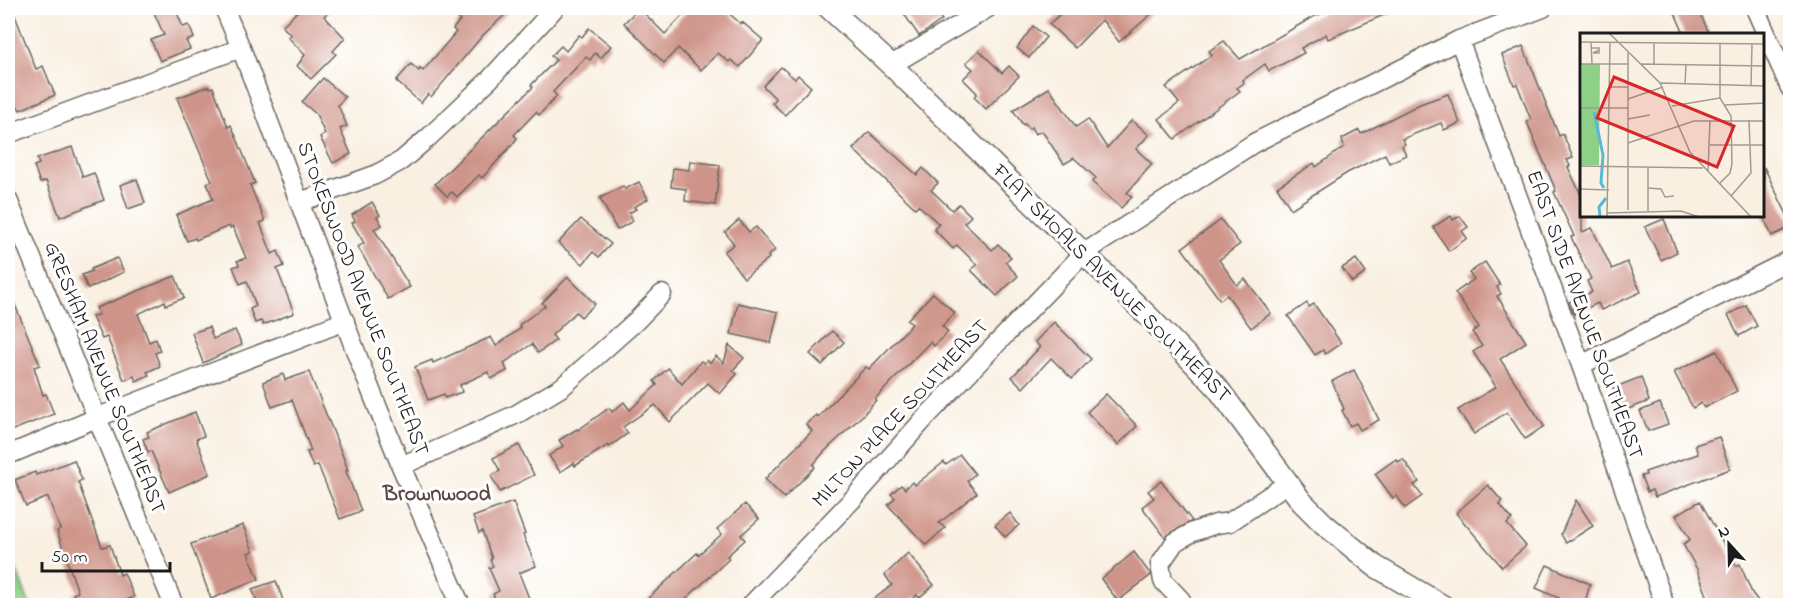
<svg xmlns="http://www.w3.org/2000/svg" width="1798" height="613" font-family="'Indie Flower',sans-serif">
	<rect width="100%" height="100%" fill="#fff"/>
	<filter id="ink" filterUnits="userSpaceOnUse"><feTurbulence type="fractalNoise" baseFrequency=".0167" numOctaves="2"/><feDisplacementMap in="SourceGraphic" scale="12" xChannelSelector="R" yChannelSelector="G"/><feConvolveMatrix kernelMatrix="1 2 1 2 8 2 1 2 1" color-interpolation-filters="sRGB"/></filter>
	<filter id="wash" filterUnits="userSpaceOnUse"><feTurbulence type="fractalNoise" baseFrequency=".008" numOctaves="4" result="noise"/><feDisplacementMap in="SourceGraphic" scale="24" xChannelSelector="R" yChannelSelector="G"/><feGaussianBlur stdDeviation="1.35" result="paint"/><feColorMatrix in="noise" values="0 0 0 0 0 0 0 0 0 0 0 0 0 0 0 0 0 1.4 0 .05"/><feComposite in="paint" operator="in"/></filter>
	<g filter="url(#wash)">
		<rect width="100%" height="100%" fill="#f9f0e2"/>
		<polygon fill="#8fd088" stroke="#567652" stroke-width="1.5" points="8,549 30,605 8,605"/>
		<g id="blocks">
			<g fill="#cf9489">
				<polygon points="8,8 12,8 36,69 43,66 55,95 20,110 17,105 8,109"/>
				<polygon points="152,8 175,8 183,27 189,25 194,38 186,41 190,49 160,61 151,40 164,35"/>
				<polygon points="301,8 333,8 324,16 345,38 333,51 336,54 311,79 297,66 305,55 288,37 291,35 282,26"/>
				<polygon points="463,8 512,8 483,35 431,97 428,94 421,103 396,81 411,64 419,71 420,68 423,71 456,32 453,29 460,20 455,16"/>
				<polygon points="639,8 665,34 690,8 723,8 741,24 742,22 763,40 740,67 731,60 729,62 718,53 701,70 678,48 664,63 624,23"/>
				<polygon points="900,8 933,8 942,20 919,36"/>
				<polygon points="1067,8 1158,8 1119,42 1102,20 1075,48 1049,24"/>
				<polygon points="1335,8 1400,8 1328,39 1326,34 1301,48 1304,53 1269,71 1265,64 1243,80 1244,83 1237,88 1240,91 1175,139 1159,119 1179,103 1166,87 1212,55 1209,51 1224,41 1240,59 1313,17"/>
				<polygon points="1673,8 1698,8 1709,34 1684,34"/>
				<polygon points="1033,26 1046,37 1029,58 1017,48"/>
				<polygon points="589,28 611,46 601,58 595,53 590,60 586,57 553,92 557,96 539,115 536,112 514,135 517,138 512,145 482,178 479,175 457,197 452,192 447,196 435,184 533,87 531,85 556,60 551,56 561,46 566,51 579,35 582,37"/>
				<polygon points="1523,46 1559,136 1563,134 1573,158 1567,160 1570,166 1568,167 1582,197 1582,232 1592,228 1612,269 1627,262 1641,292 1601,310 1598,303 1574,314 1569,302 1592,292 1587,281 1591,279 1571,237 1574,236 1554,192 1556,191 1527,122 1531,120 1517,84 1514,85 1502,55"/>
				<polygon points="979,50 1002,73 1009,66 1019,76 986,109 974,97 977,93 963,79 973,69 966,63"/>
				<polygon points="781,67 795,79 798,75 811,87 785,115 772,103 776,99 763,86"/>
				<polygon points="323,78 345,97 338,105 347,126 340,129 351,154 333,163 320,137 325,134 316,114 302,102"/>
				<polygon points="209,86 210,88 213,87 228,127 231,125 238,141 255,183 250,185 265,221 260,223 272,254 278,251 284,266 277,269 294,313 263,325 261,321 255,323 250,309 256,306 247,281 240,284 233,267 239,265 237,261 246,258 233,227 230,228 229,226 196,240 195,238 187,241 176,215 213,199 207,183 212,181 177,98"/>
				<polygon points="1049,88 1076,127 1088,119 1107,148 1132,120 1149,135 1136,149 1152,164 1127,193 1132,197 1121,208 1092,182 1096,178 1074,158 1064,164 1042,131 1035,134 1031,127 1029,129 1025,124 1023,125 1013,110"/>
				<polygon points="1448,94 1460,123 1444,130 1441,123 1402,139 1405,144 1402,146 1406,155 1389,163 1385,154 1347,173 1291,209 1277,187 1314,163 1316,167 1344,147 1342,139 1359,130 1361,134 1420,104"/>
				<polygon points="869,132 917,175 923,168 938,183 931,190 952,210 959,204 971,216 964,223 992,250 998,244 1011,257 1005,262 1018,276 997,296 971,270 977,265 957,245 953,249 934,229 939,224 918,205 915,208 853,149"/>
				<polygon points="72,147 83,177 94,173 104,200 60,217 46,181 40,183 34,166 39,164 37,159"/>
				<polygon points="690,161 720,165 715,205 685,201 686,189 671,187 673,168 689,170"/>
				<polygon points="1764,167 1791,223 1791,227 1772,236 1764,218"/>
				<polygon points="137,179 145,203 128,209 120,185"/>
				<polygon points="639,182 648,199 634,207 636,209 629,213 633,221 617,230 600,198 623,186 625,189"/>
				<polygon points="372,202 380,215 377,217 382,225 374,229 410,287 388,299 358,247 364,243 352,223 355,221 352,215"/>
				<polygon points="1451,216 1453,220 1460,216 1468,227 1462,231 1467,238 1449,251 1433,227"/>
				<polygon points="581,219 611,244 599,257 593,252 583,264 558,243"/>
				<polygon points="1664,219 1677,252 1661,260 1645,227"/>
				<polygon points="739,220 749,232 756,227 775,250 768,256 769,258 744,278 724,252 734,244 725,232"/>
				<polygon points="1221,220 1240,244 1219,260 1237,285 1245,279 1271,313 1251,328 1227,295 1220,300 1182,248"/>
				<polygon points="117,258 124,272 88,289 82,275 92,271 91,269"/>
				<polygon points="1356,259 1366,273 1352,282 1342,268"/>
				<polygon points="1485,262 1500,285 1497,287 1501,294 1497,296 1526,342 1500,359 1544,426 1525,439 1507,412 1474,434 1458,410 1496,387 1473,352 1482,346 1472,332 1479,327 1455,293 1474,279 1469,273"/>
				<polygon points="175,276 184,298 166,305 165,301 138,314 149,342 156,339 160,351 155,353 160,366 147,372 149,375 136,381 134,376 124,380 107,337 102,339 92,317 99,314 96,308"/>
				<polygon points="568,277 595,304 581,317 576,312 552,335 556,340 538,353 532,344 504,363 507,371 491,379 488,372 460,385 462,392 445,398 444,394 428,400 415,367 432,360 433,363 491,337 496,346 521,328 519,325 545,306 542,303"/>
				<polygon points="8,288 40,365 34,367 43,395 46,394 54,414 8,432"/>
				<polygon points="933,293 955,313 942,326 948,332 934,346 930,342 875,399 876,400 863,415 824,452 813,465 815,467 784,498 765,479 812,431 806,424 816,415 818,417 866,367 869,369 912,324 907,320"/>
				<polygon points="738,303 778,312 771,343 731,334"/>
				<polygon points="1307,303 1309,307 1314,304 1341,343 1325,354 1323,350 1315,355 1288,316"/>
				<polygon points="1746,305 1757,326 1739,336 1728,315"/>
				<polygon points="1054,322 1091,359 1072,379 1051,358 1023,388 1012,377 1040,347 1035,342"/>
				<polygon points="209,327 213,339 235,330 242,345 203,363 192,333"/>
				<polygon points="832,331 844,342 822,365 810,354"/>
				<polygon points="729,345 744,358 733,370 737,374 720,394 708,383 670,422 655,405 623,427 628,433 609,447 608,445 575,466 574,463 560,472 549,456 563,446 559,440 577,429 578,430 609,408 612,412 624,402 630,410 657,385 654,381 668,368 682,384 701,361 704,363 707,360 710,363 716,356 724,363"/>
				<polygon points="1717,351 1737,391 1704,408 1701,403 1693,408 1674,372"/>
				<polygon points="1354,370 1379,420 1360,430 1356,423 1350,426 1342,410 1344,409 1332,381"/>
				<polygon points="309,372 337,441 348,470 346,471 361,511 340,519 318,465 313,467 307,452 311,451 292,400 272,407 263,382 283,374 285,380"/>
				<polygon points="1641,377 1649,401 1623,411 1613,388"/>
				<polygon points="1106,394 1137,426 1118,445 1087,412"/>
				<polygon points="1660,403 1668,424 1648,431 1640,411"/>
				<polygon points="195,412 204,436 196,439 210,474 169,492 151,451 148,452 143,439 149,437 147,432"/>
				<polygon points="1719,437 1730,469 1655,497 1652,490 1647,492 1641,476 1646,475 1645,472 1698,454 1695,445"/>
				<polygon points="519,445 534,475 500,492 491,476 500,471 493,458"/>
				<polygon points="960,455 975,474 967,481 977,493 939,523 945,528 926,545 888,505 895,498 891,494 901,485 905,489 912,482 915,485 944,462 946,465"/>
				<polygon points="1396,459 1398,462 1403,459 1419,482 1414,485 1422,496 1405,508 1397,496 1393,498 1375,474"/>
				<polygon points="74,460 82,480 78,482 102,547 110,545 120,575 124,573 134,597 112,606 78,606 73,594 78,592 57,531 60,529 48,497 26,506 15,480 35,472 36,475"/>
				<polygon points="1161,481 1192,521 1165,537 1142,507 1154,498 1148,491"/>
				<polygon points="1488,485 1502,501 1499,504 1512,519 1507,524 1526,546 1502,567 1456,513"/>
				<polygon points="1576,500 1593,526 1566,543 1561,534"/>
				<polygon points="1700,501 1730,555 1731,554 1736,566 1740,564 1752,593 1762,606 1711,606 1697,569 1683,544 1690,540 1676,515"/>
				<polygon points="513,502 525,534 523,535 536,566 519,573 532,606 498,606 493,594 499,591 489,568 493,566 490,560 492,559 482,531 479,533 473,517"/>
				<polygon points="745,504 759,519 741,535 745,540 727,556 729,559 678,606 640,606 697,553 698,555 722,534 717,529"/>
				<polygon points="1010,513 1019,525 1005,537 995,525"/>
				<polygon points="243,525 253,551 248,553 259,579 211,599 191,544"/>
				<polygon points="1134,552 1151,575 1118,601 1101,579"/>
				<polygon points="908,553 934,585 919,598 917,595 904,606 865,606 892,585 885,575"/>
				<polygon points="1547,565 1590,584 1584,606 1567,606 1557,601 1559,598 1536,588"/>
				<polygon points="276,581 285,606 259,606 252,589"/>
			</g>
		</g>
	</g>
	<g filter="url(#ink)">
		<use href="#blocks" fill-opacity="0" stroke="#696661" stroke-width="1.5"/>
		<g fill="none" stroke-linecap="round" stroke-linejoin="round">
			<g stroke="#696661" stroke-width="21">
				<g id="minor">
					<polyline points="224,8 241,48 362,368 401,466 461,606"/>
					<polyline points="1755,8 1790,88"/>
					<polyline points="1459,40 1581,365 1665,606"/>
					<polyline points="891,65 988,8"/>
					<polyline points="8,134 241,48"/>
					<polyline points="8,200 174,606"/>
					<polyline points="300,202 375,175 401,161 429,137 490,79 555,8"/>
					<polyline points="1581,365 1790,260"/>
					<polyline points="8,455 106,414 345,321"/>
					<polyline points="401,466 517,414 562,387 636,321 662,294"/>
					<polyline points="1181,600 1163,581 1160,564 1175,542 1193,532 1216,524 1230,522 1288,483"/>
					<polyline points="750,606 852,500 926,417 1084,253 1254,143 1459,40 1543,8"/>
				</g>
			</g>
			<g stroke="#696661" stroke-width="24">
				<polyline id="tertiary" points="829,8 891,65 1150,318 1216,386 1302,502 1324,524 1375,566 1443,606"/>
			</g>
			<use href="#minor" stroke="#fff" stroke-width="18"/>
			<use href="#tertiary" stroke="#fff" stroke-width="21"/>
		</g>
	</g>
	<g text-anchor="middle" dominant-baseline="central" stroke-width="6" stroke-linejoin="round" paint-order="stroke">
		<g font-size="21" fill="#1c1c1c" stroke="#fff">
			<text transform="translate(1111 284) rotate(45)">FLAT SHOALS AVENUE SOUTHEAST</text>
			<text transform="translate(362 299) rotate(69)">STOKESWOOD AVENUE SOUTHEAST</text>
			<text transform="translate(1584 315) rotate(70)">EAST SIDE AVENUE SOUTHEAST</text>
			<text transform="translate(104 378) rotate(68)">GRESHAM AVENUE SOUTHEAST</text>
			<text transform="translate(901 414) rotate(-47)">MILTON PLACE SOUTHEAST</text>
		</g>
		<g font-size="22" font-weight="bold" fill="#5b4642" stroke="#fff">
			<text x="437" y="495">Brownwood</text>
		</g>
	</g>
	<g transform="translate(1580 33)">
		<rect width="184" height="184" fill="#f9f0e2"/>
		<path d="M2,31H20L19,132H1Z" fill="#8fd088"/>
		<path fill="none" stroke="#58b9d7" stroke-width="3" d="M14,79L23,122L21,150L24,155M20,184L19,174L26,165"/>
		<path fill="none" stroke="#a19b93" stroke-width="1.5" d="M29,0L80,50L110,119L171,184M0,9L185,11M11,9L12,31M11,15H19V20H13L19,17M48,20V177M0,31H48M61,31L185,33M74,31V10M81,50L185,53M105,51L106,32M171,52L172,11M29,54H48M48,66L83,54M145,72L185,70M92,73L140,65M0,75H48M48,86L70,82M48,110L114,88H185M130,112H185M0,133L123,135M128,139L130,87M139,151L150,140L152,131L151,83L140,65V11M68,155L81,156L85,164L94,163M0,156L29,157M151,163L171,140L169,87M68,178V134M27,180L101,178L119,184M27,184L30,9"/>
		<path fill="#d62828" fill-opacity="0.15" stroke="#d62828" stroke-width="3" d="M34,44L154,93L137,134L17,85Z"/>
		<rect width="184" height="184" fill="none" stroke="#1c1c1c" stroke-width="3"/>
	</g>
	<rect width="1798" height="613" fill="none" stroke="#fff" stroke-width="30"/>
	<g transform="translate(1729 544) rotate(338)" stroke="#ffffff" stroke-width="4.5" paint-order="stroke">
	<path d="M0-4.5L10 22L0 15L-10 22Z" fill="#1c1c1c"/>
	<text y="-9" font-size="16" font-weight="bold" text-anchor="middle" fill="#1c1c1c">N</text>
	</g>
	<path d="M42 562v9h128v-9" fill="none" stroke="#1c1c1c" stroke-width="3"/>
	<text x="51" y="562" font-size="18" fill="#1c1c1c" stroke="#ffffff" stroke-width="4.5" paint-order="stroke">50 m</text>
</svg>
